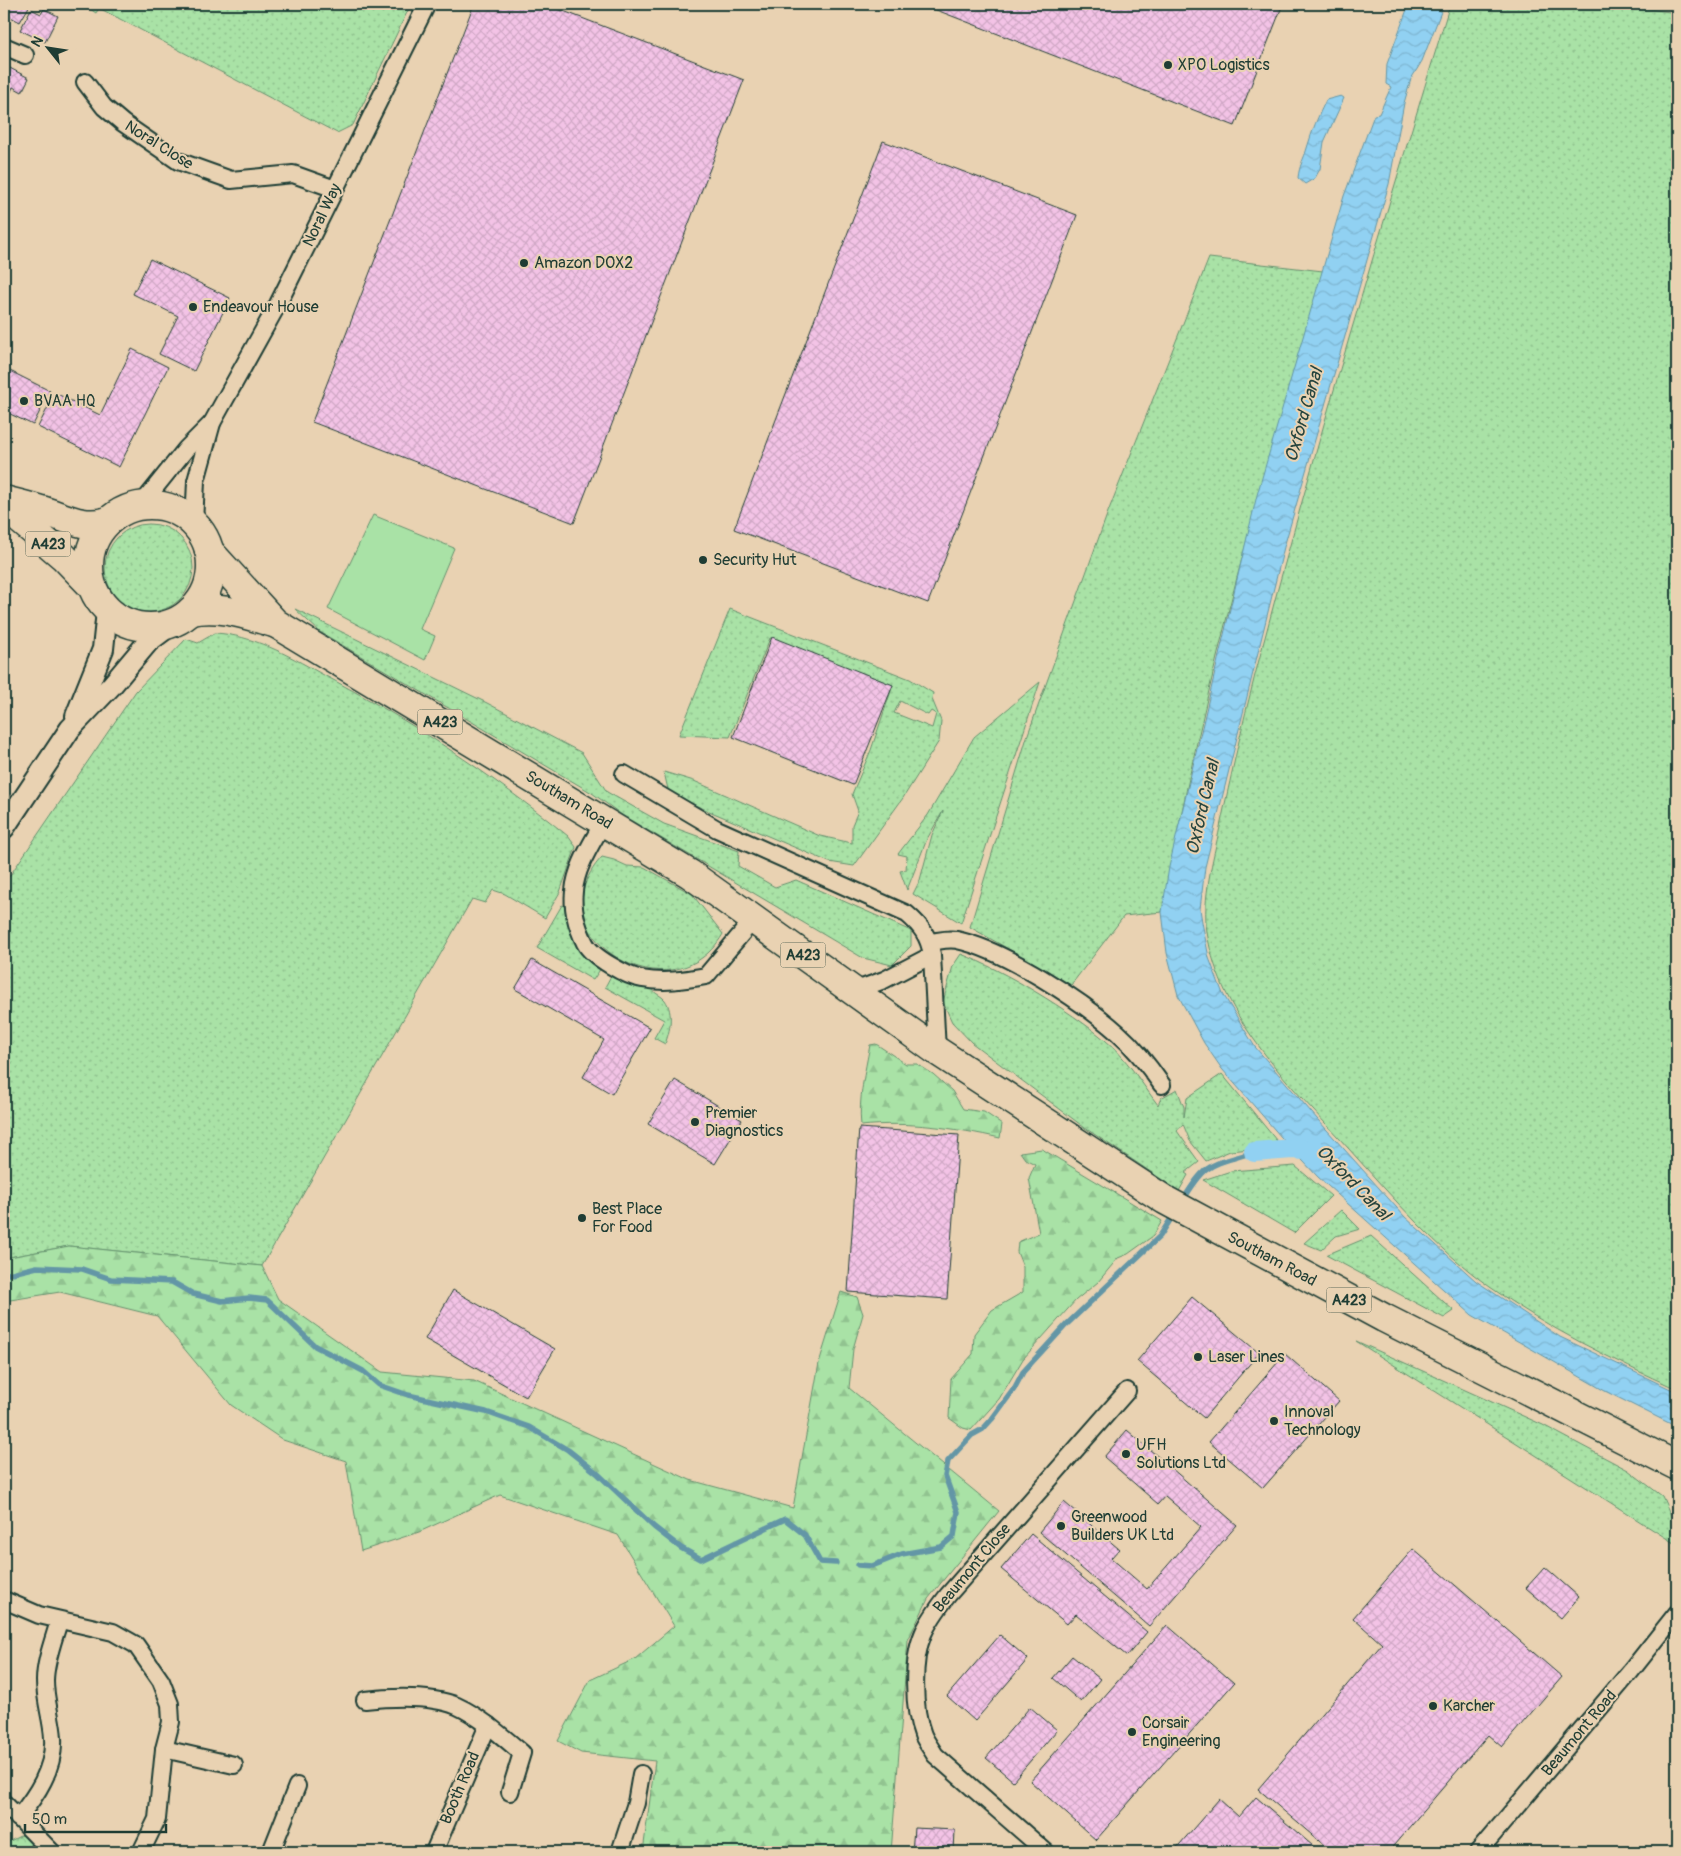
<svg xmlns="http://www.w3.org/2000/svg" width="1681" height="1856" font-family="Pangolin,sans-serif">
	<defs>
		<pattern id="grass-dots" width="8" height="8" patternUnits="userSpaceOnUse" patternTransform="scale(1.25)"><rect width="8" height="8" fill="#a9e2a6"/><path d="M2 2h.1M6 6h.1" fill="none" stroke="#91c390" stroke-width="1.8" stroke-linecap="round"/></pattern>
		<pattern id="forest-firs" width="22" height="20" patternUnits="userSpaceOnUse" patternTransform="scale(1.25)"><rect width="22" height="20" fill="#a9e2a6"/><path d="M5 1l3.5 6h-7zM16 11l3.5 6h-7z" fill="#91c390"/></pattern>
		<pattern id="park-crowns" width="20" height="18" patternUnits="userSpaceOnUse" patternTransform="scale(1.25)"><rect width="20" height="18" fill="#a9e2a6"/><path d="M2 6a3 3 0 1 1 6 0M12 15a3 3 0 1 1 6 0" fill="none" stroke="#91c390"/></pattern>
		<pattern id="water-waves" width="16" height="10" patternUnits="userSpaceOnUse" patternTransform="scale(1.25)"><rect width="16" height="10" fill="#91d1f2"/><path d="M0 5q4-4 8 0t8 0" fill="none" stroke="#7db4d0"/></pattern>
		<pattern id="building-cross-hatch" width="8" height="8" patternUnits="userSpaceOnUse" patternTransform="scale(1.25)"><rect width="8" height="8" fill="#f3c3e6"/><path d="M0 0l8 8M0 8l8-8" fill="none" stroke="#d0a8c6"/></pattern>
	</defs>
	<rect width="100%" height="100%" fill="#e9d2b2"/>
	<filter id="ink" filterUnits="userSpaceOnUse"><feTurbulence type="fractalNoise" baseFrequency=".02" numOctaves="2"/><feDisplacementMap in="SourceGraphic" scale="10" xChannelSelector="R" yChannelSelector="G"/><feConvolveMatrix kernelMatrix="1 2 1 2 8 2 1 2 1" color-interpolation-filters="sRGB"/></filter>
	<g filter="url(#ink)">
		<g fill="url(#grass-dots)" stroke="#64906d" fill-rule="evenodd">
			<polygon points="89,4 411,4 353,125 337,133 99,8 96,13 87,7"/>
			<path d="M1450,4H1613L1677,13V1389C1612,1360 1548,1328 1490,1287C1437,1249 1393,1198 1349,1149C1293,1087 1220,1020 1207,932C1202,898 1213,860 1220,827C1231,776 1242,725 1255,675C1314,449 1382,226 1450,4Z"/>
			<path d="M1209,258L1323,271C1260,482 1202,696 1162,912L1124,916L1071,985L970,927L1027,737L1108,512Z"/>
			<circle cx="149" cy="568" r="44"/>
			<polygon points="295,609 487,703 582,753 607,792 664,824 739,851 738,866 775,887 796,880 911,931 911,946 892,965 863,958 622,815 592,793 320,632"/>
			<path d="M730,609L910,679L933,693L932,699L941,721L939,741L903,798L854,866L829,862L669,794L664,772L694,781L820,836L852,843V825L858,811L852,794L871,750L893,685L770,638L730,737L679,735ZM900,701L928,715L931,711L936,714L932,728L894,713Z"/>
			<path d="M215,633C252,635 288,655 320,673C408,719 491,774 568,836L576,847L560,892L545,918L505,894L493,890L485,903L472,899L262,1266L69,1246L4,1258V884L136,691L186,639L198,643Z"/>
			<polygon points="1040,682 961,923 913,894 920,880 932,835 943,811 927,839 907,890 900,871 906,870 907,856 898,854 928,815 974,737"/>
			<path d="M602,857L614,860L627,866L644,867L692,894L723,934C673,1021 530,935 602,857Z"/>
			<path d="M562,905L566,907C567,934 584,950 601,968L593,980L537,948Z"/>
			<path d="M961,954C1005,971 1069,1010 1105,1040C1126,1057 1142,1084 1158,1105L1161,1098L1177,1089L1184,1107V1117L1187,1098L1222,1074L1281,1146L1230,1151L1206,1161L1190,1141L1183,1124L1177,1131L1199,1162L1185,1173L1188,1175L1179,1191L1085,1128L972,1043L952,1022L943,1002L953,966Z"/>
			<path d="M612,974L651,986C653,994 660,994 665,1000C674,1013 670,1031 665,1044L654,1038L664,1020L605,987Z"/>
			<polygon points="1295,1166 1331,1196 1294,1233 1203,1180 1231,1171"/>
			<polygon points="1341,1210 1360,1229 1336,1236 1321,1250 1304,1243"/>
			<polygon points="1371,1236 1454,1311 1444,1318 1326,1255"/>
			<polygon points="1356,1341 1543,1425 1628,1470 1662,1496 1677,1529 1677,1545"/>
		</g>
		<g fill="url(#forest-firs)" stroke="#64906d">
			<path d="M876,1044L906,1064H917L933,1074L952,1091L963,1109L984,1112L1002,1124L1000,1138C956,1128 907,1121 861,1126C858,1099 865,1072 870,1045Z"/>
			<polygon points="1042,1149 1162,1221 1153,1236 1128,1254 1118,1258 1098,1282 1076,1300 1023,1359 999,1399 971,1430 963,1428 949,1418 951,1379 973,1354 974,1334 992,1310 1023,1292 1023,1267 1017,1252 1018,1242 1039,1233 1029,1178 1035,1164 1025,1159 1020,1152"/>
			<polygon points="69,1246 262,1266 278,1299 382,1372 474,1381 690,1480 793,1508 819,1363 841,1292 857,1297 863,1314 853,1349 849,1388 999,1511 928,1599 908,1640 891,1852 643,1852 655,1761 581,1753 558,1741 590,1680 635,1659 674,1626 618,1535 500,1495 419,1532 361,1551 346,1461 283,1440 231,1405 157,1316 60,1292 4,1301 4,1258"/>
		</g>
		<polygon fill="url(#park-crowns)" stroke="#64906d" points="22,1835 39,1852 4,1852 4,1844"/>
		<polygon fill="#a9e2a6" stroke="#64906d" points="373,515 454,548 420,629 435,636 425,660 328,609"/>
		<g fill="url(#water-waves)" stroke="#6396a6">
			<polygon points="1409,4 1444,4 1422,61 1411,79 1404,103 1389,184 1284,547 1205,867 1200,909 1202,922 1209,958 1223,994 1255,1047 1318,1120 1405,1217 1476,1281 1560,1337 1677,1392 1677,1427 1605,1391 1472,1315 1318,1177 1288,1145 1222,1069 1204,1043 1178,995 1167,953 1162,912 1169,867 1257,495 1344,196 1374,115 1379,114 1391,87 1386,84 1387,64"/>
			<path d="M1341,96L1344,98L1324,142L1320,169L1315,178L1305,184L1298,178C1299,166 1304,159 1307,148C1312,131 1318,116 1326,100Z"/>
		</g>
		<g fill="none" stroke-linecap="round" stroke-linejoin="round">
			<g stroke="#6396a6" stroke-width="5.5">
				<path d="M1182,1202C1207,1160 1210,1166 1254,1152"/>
				<polyline points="4,1275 37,1267 82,1269 111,1279 172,1282 193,1294 222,1301 249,1298 267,1300 315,1346 363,1371 379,1385 408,1395 486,1412 529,1427 568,1450 597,1473 654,1527 681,1548 701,1559 785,1519 805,1535 820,1562 836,1563"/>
				<polyline points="858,1565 872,1566 902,1554 941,1547 954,1536 958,1512 945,1476 948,1461 972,1435 983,1429 992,1419 1014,1389 1023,1372 1066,1325 1160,1236 1174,1214"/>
			</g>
			<polyline stroke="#91d1f2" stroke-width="20" points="1254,1152 1292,1149 1317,1151"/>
		</g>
		<g fill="url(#building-cross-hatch)" stroke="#1f3d34">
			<polygon points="11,4 30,5 20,22 5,14"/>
			<polygon points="474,4 545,4 744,80 574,523 312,422"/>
			<polygon points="921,4 1283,4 1235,126"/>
			<polygon points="31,9 41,14 44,9 58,16 45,42 20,30"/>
			<polygon points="4,65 29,78 22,92 13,87 8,98 4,96"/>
			<polygon points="4,120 11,124 4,139"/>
			<polygon points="883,141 1077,215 928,603 734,529"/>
			<polygon points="150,259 230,298 194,371 159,354 178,316 133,294"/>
			<polygon points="132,349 168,367 119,467 38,427 55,393 100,415"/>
			<polygon points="4,368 50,391 33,425 4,411"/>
			<polygon points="772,637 893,685 853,785 733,737"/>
			<polygon points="532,960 650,1028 612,1094 583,1077 604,1040 515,989"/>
			<polygon points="675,1080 742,1120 715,1164 648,1124"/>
			<polygon points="859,1128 959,1135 947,1299 848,1292"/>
			<polygon points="453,1290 555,1349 526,1397 425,1339"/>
			<polygon points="1192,1297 1259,1353 1204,1418 1137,1361"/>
			<polygon points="1285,1354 1339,1401 1263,1488 1209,1442"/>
			<polygon points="1127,1430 1237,1525 1149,1626 1039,1532 1064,1502 1119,1549 1111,1558 1147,1589 1201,1527 1165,1496 1158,1504 1104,1457"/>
			<polygon points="1031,1534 1147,1632 1127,1656 1076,1614 1067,1624 1001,1569"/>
			<polygon points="1413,1549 1562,1677 1502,1747 1488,1735 1388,1852 1332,1852 1258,1789 1382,1644 1353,1618"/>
			<polygon points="1545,1567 1579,1597 1561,1618 1526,1588"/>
			<polygon points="1167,1625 1234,1683 1096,1840 1030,1781"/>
			<polygon points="1000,1635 1028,1659 975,1721 947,1696"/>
			<polygon points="1072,1656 1100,1679 1081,1702 1053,1678"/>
			<polygon points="1030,1707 1057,1730 1013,1781 986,1758"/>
			<polygon points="1256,1797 1320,1852 1173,1852 1219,1799 1239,1817"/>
			<polygon points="914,1828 955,1830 954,1852 912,1852"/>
			<polygon points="1677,1838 1677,1852 1666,1852"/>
		</g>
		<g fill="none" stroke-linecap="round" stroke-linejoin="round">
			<g stroke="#1f3d34" stroke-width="20">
				<g id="minor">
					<polyline points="4,46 25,55"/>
					<polyline points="85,82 104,107 123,123 178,161 231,180 293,174 335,189"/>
					<polyline points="141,505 186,449 212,423"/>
					<polyline points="194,524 196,481 212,423 278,304 427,4"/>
					<path d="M624,774L717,829L907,914C921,926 929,936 932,955L937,1051"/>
					<path d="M604,821C593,842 576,866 574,891C572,908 577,927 585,943C592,957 626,976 642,979C664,983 684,980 706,976L753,920"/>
					<path d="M930,942C939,941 948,938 957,940C1004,950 1081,1000 1118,1033C1135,1048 1149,1066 1162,1085"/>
					<polyline points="854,991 884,980 932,955"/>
					<polyline points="4,1600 39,1615 113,1632 136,1645 161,1681 170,1704 171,1722 164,1749 157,1819 141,1852"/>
					<path d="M365,1700C393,1697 430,1695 457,1706C481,1717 503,1737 522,1753L510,1792"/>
					<polyline points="164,1749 234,1765"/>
					<polyline points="4,1803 52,1852"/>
					<path d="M18,1818C36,1796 55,1768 53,1738C52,1719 45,1701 45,1681C45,1661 54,1639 59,1621"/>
					<polyline points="271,1852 297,1786"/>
					<polyline points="434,1852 488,1725"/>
					<polyline points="620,1852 636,1803 641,1774"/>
					<path d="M1046,1852L935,1755C931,1748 926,1742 923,1735C913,1709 912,1660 923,1634C929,1620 938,1608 948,1595L1127,1391"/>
					<polyline points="1478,1852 1631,1671 1677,1613"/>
				</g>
			</g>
			<g stroke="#1f3d34" stroke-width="24">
				<g id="tertiary">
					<polyline points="76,716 103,649 107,611"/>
					<polyline points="4,828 70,729 112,685 148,642 172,624"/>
				</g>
			</g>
			<g stroke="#1f3d34" stroke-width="31">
				<g id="trunk">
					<path d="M4,500C16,503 29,506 41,510C65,517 83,529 108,521"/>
					<circle cx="150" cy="566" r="61"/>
					<polyline points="4,506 64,557 90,584"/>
					<polyline points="209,551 275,623 690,874 937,1051 1165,1200 1384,1318 1677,1466"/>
					<path d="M191,611C220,605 246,615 274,623"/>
				</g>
			</g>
			<use href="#minor" stroke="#e9d2b2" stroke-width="16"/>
			<use href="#tertiary" stroke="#e9d2b2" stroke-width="20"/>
			<use href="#trunk" stroke="#e9d2b2" stroke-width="28"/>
		</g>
	</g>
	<g fill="#1f3d34" stroke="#e9d2b2" stroke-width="2">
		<circle cx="1168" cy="65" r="5"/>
		<circle cx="524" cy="263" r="5"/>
		<circle cx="193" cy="307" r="5"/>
		<circle cx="24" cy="401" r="5"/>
		<circle cx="703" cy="560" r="5"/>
		<circle cx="695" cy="1122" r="5"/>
		<circle cx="582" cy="1218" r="5"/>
		<circle cx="1198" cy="1357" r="5"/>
		<circle cx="1274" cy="1421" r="5"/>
		<circle cx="1126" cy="1454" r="5"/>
		<circle cx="1061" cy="1526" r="5"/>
		<circle cx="1433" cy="1706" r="5"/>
		<circle cx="1132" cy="1732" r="5"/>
	</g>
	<g text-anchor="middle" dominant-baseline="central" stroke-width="4" stroke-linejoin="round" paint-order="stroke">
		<g fill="#e9d2b2" stroke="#5c6a5a" stroke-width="1">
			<rect x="25.5" y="531.5" width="45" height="25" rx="4"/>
			<rect x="417.5" y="709.5" width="45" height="25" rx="4"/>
			<rect x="780.5" y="942.5" width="45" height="25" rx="4"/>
			<rect x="1326.5" y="1287.5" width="45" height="25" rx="4"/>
		</g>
		<g font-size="15" font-weight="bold" fill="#1f3d34">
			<text x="48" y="544">A423</text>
			<text x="440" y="722">A423</text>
			<text x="803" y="955">A423</text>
			<text x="1349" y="1300">A423</text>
		</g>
		<g font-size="16" fill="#1f3d34" stroke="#e9d2b2" text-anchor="start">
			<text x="1178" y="65">XPO Logistics</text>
			<text x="534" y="263">Amazon DOX2</text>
			<text x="203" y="307">Endeavour House</text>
			<text x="34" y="401">BVAA HQ</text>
			<text x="713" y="560">Security Hut</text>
			<text x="705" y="1113">Premier<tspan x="705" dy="18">Diagnostics</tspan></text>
			<text x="592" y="1209">Best Place<tspan x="592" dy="18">For Food</tspan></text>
			<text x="1208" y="1357">Laser Lines</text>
			<text x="1284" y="1412">Innoval<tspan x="1284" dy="18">Technology</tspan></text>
			<text x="1136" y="1445">UFH<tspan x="1136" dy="18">Solutions Ltd</tspan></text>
			<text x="1071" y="1517">Greenwood<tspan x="1071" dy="18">Builders UK Ltd</tspan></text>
			<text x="1443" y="1706">Karcher</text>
			<text x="1142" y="1723">Corsair<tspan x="1142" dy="18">Engineering</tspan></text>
		</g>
		<g font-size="16" fill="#1f3d34" stroke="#e9d2b2">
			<text transform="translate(159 145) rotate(32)">Noral Close</text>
			<text transform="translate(322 215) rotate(-64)">Noral Way</text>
			<text transform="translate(569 800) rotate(31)">Southam Road</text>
			<text transform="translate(1272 1259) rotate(28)">Southam Road</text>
			<text transform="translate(972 1568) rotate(-50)">Beaumont Close</text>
			<text transform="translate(1579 1733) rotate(-50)">Beaumont Road</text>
			<text transform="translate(460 1788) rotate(-67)">Booth Road</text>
		</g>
		<g font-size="18" font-style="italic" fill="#25443e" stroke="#e9d2b2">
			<text transform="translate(1304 415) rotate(-74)">Oxford Canal</text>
			<text transform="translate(1203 807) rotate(-77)">Oxford Canal</text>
			<text transform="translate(1353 1183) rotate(46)">Oxford Canal</text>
		</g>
	</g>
	<rect width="1681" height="1856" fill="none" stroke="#e9d2b2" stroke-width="20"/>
	<rect x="10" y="10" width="1661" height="1836" fill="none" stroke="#1f3d34" stroke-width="2" filter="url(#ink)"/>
	<g transform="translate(48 48) rotate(300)" stroke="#e9d2b2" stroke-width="4" paint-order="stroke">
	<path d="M0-4L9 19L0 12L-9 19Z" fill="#1f3d34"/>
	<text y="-8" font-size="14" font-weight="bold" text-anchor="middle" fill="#1f3d34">N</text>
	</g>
	<path d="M25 1824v8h141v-8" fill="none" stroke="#1f3d34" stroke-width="2.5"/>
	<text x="32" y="1824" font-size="15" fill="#1f3d34" stroke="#e9d2b2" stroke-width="4" paint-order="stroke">50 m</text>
</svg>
